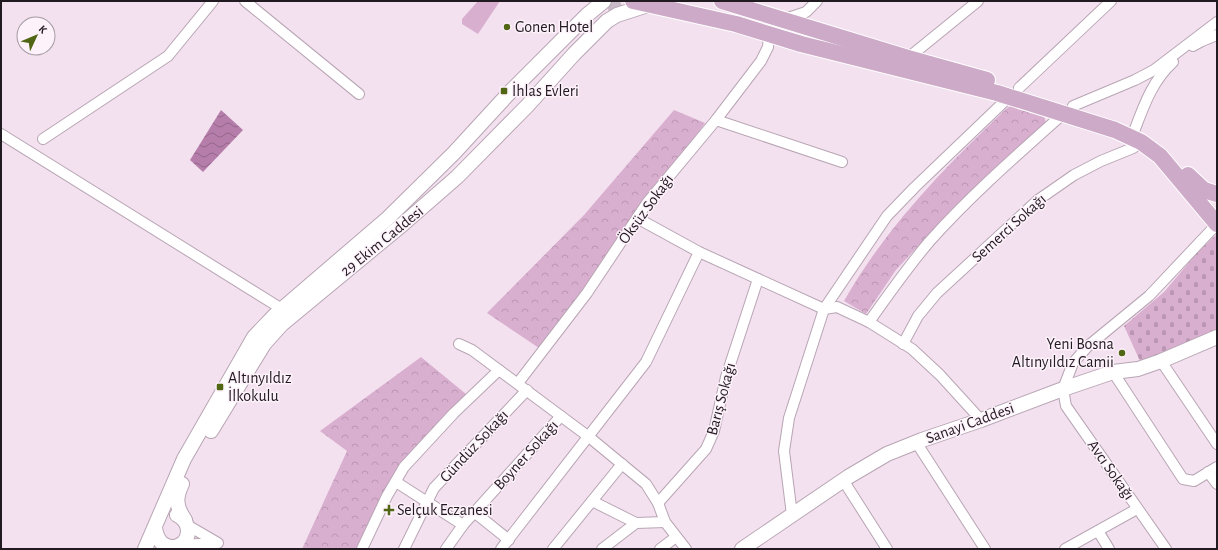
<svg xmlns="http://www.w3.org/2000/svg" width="1218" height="550" font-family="'Alegreya Sans',sans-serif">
	<defs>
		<pattern id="forest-crowns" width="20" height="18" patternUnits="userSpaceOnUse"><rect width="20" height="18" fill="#d9afd0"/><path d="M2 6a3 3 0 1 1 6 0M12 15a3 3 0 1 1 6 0" fill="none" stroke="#ba96b2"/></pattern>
		<pattern id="cemetery-stones" width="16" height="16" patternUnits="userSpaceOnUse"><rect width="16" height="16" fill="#d9afd0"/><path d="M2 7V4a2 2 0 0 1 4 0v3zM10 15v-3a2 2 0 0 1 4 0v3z" fill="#ba96b2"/></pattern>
		<pattern id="water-waves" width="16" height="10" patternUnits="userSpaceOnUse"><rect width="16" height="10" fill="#b57eaa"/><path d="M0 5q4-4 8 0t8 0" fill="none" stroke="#93668a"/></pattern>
	</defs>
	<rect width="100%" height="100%" fill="#f4e1f0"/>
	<polygon fill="#d9afd0" points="478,1 500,1 478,34 462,24 462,19"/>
	<g fill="url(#forest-crowns)">
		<path d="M1013,104L1044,116L1046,123L954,207L896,270L866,314L844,301C886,227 945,167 1006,109Z"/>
		<polygon points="674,110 705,123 590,281 539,348 487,313 584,215"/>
		<polygon points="421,357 466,394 406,457 394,474 358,549 302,549 347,451 320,431"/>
	</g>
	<polygon fill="url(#cemetery-stones)" points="1217,234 1217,329 1169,352 1140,361 1124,326 1164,292 1197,253"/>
	<polygon fill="url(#water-waves)" points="221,110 243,130 203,172 190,160"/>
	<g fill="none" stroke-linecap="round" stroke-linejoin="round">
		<polyline stroke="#cab9c6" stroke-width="14" stroke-dasharray="14 7" stroke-linecap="butt" points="608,9 625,1"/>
		<g stroke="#b8a5b4" stroke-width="12">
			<g id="street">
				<polyline points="245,1 359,94"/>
				<polyline points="785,19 806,12 817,1"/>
				<polyline points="1193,46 1202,41 1217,35"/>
				<polyline points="908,58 978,1"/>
				<polyline points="1019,88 1111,1"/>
				<polyline points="1073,106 1135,80 1154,70 1217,22"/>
				<polyline points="716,120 842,162"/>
				<path d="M1135,129C1144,105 1153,80 1173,62"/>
				<polyline points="1,134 282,309"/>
				<polyline points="43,139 168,56 213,1"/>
				<polyline points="637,218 699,252 824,309 837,307 869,322 912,349 940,375 981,420"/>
				<path d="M869,322C888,295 907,268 929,242C970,196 1017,155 1063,114"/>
				<polyline points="459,344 472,350 589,437 646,484 658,503 665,522 686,549"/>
				<polyline points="903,344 918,316 937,293 1038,200 1074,175 1101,161 1133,148 1141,142"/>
				<polyline points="1161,361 1217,444"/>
				<polyline points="1113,372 1183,479 1194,481 1217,467"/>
				<polyline points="518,383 587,293 647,203 716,120 761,61 768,47 769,34"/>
				<polyline points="916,442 985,549"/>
				<polyline points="1208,472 1217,484"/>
				<polyline points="843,480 887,549"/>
				<polyline points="396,482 463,525"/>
				<polyline points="592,501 636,523 665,522"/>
				<polyline points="658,503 706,449 714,431 726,377 758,279"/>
				<polyline points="474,512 509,540"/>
				<polyline points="792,515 784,451 789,418 824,309 887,216 915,187 1009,97"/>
				<polyline points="1098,531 1109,549"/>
				<polyline points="180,545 218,543 187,525"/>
				<polyline points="362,549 387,496 404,467 454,413 499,370"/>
				<polyline points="404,549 434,488 527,390"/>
				<polyline points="446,549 463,525 561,416"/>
				<polyline points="501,549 646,362 699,252"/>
				<polyline points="553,549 622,464"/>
				<polyline points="602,549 636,523"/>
				<polyline points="660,549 676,537"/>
				<polyline points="1065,549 1137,509"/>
				<polyline points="1166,549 1066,406 1063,389 1073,363 1088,346 1149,296 1217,224"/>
			</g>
		</g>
		<g stroke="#b8a5b4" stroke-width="16">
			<g id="secondary">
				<polyline points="211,431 264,344 282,324 403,224 457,177 528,105 574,54 607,21 617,15 648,5"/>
				<path d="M182,484C175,498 176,507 185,520"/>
				<path d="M155,528C157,540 162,547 175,547"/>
				<polyline points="145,549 184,459 254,337 275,315 388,218 454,153 511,91 587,15 604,1"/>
				<path d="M171,549C175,547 179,546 183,543C192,534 188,520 177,515"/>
				<polyline points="742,549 848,477 887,454 922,440 981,420 1063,389 1113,372 1138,369 1161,361 1217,337"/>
			</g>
		</g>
		<g stroke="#fff" stroke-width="18">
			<g id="primary">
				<polyline points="633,1 736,24 801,44 997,93 1115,130 1141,142 1160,156 1217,224"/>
				<polyline points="722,1 908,58 987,80"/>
				<polyline points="1188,175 1204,190 1217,194"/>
			</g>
		</g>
		<use href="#street" stroke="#fff" stroke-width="10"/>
		<use href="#secondary" stroke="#fff" stroke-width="14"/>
		<use href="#primary" stroke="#cdaac7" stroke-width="16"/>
	</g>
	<g fill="#516614" stroke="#fdf1fa" stroke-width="1.5">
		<circle cx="507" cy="27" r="4"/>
		<rect x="500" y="87" width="8" height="8" rx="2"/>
		<circle cx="1122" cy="353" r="4"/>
		<rect x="216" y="383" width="8" height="8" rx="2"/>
		<path d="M387 504h4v4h4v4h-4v4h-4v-4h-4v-4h4z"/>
	</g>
	<g text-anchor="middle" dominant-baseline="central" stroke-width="3" stroke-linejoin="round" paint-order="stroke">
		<g font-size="16" fill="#211a20" stroke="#fdf1fa" text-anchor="start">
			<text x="515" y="27">Gonen Hotel</text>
			<text x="512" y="91">İhlas Evleri</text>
			<text x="1114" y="344" text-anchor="end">Yeni Bosna<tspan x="1114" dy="18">Altınyıldız Camii</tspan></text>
			<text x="228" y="378">Altınyıldız<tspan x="228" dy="18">İlkokulu</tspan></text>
			<text x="397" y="510">Selçuk Eczanesi</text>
		</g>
		<g font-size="16" fill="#211a20" stroke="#fdf1fa">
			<text transform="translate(646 209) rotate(-54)">Öksüz Sokağı</text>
			<text transform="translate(1009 228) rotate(-42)">Semerci Sokağı</text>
			<text transform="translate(382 241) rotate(-39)">29 Ekim Caddesi</text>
			<text transform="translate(721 399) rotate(-75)">Barış Sokağı</text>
			<text transform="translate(970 423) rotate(-20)">Sanayi Caddesi</text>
			<text transform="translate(474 446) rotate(-47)">Gündüz Sokağı</text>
			<text transform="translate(526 455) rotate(-48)">Boyner Sokağı</text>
			<text transform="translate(1111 470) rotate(55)">Avcı Sokağı</text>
		</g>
	</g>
	<rect width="1218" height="550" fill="none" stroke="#211a20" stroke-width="4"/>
	<g transform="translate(36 36) rotate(46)"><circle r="19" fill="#fdf1fa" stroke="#a59ba3"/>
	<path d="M0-3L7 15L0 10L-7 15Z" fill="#516614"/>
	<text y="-6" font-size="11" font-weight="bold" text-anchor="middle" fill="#211a20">K</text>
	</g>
</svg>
